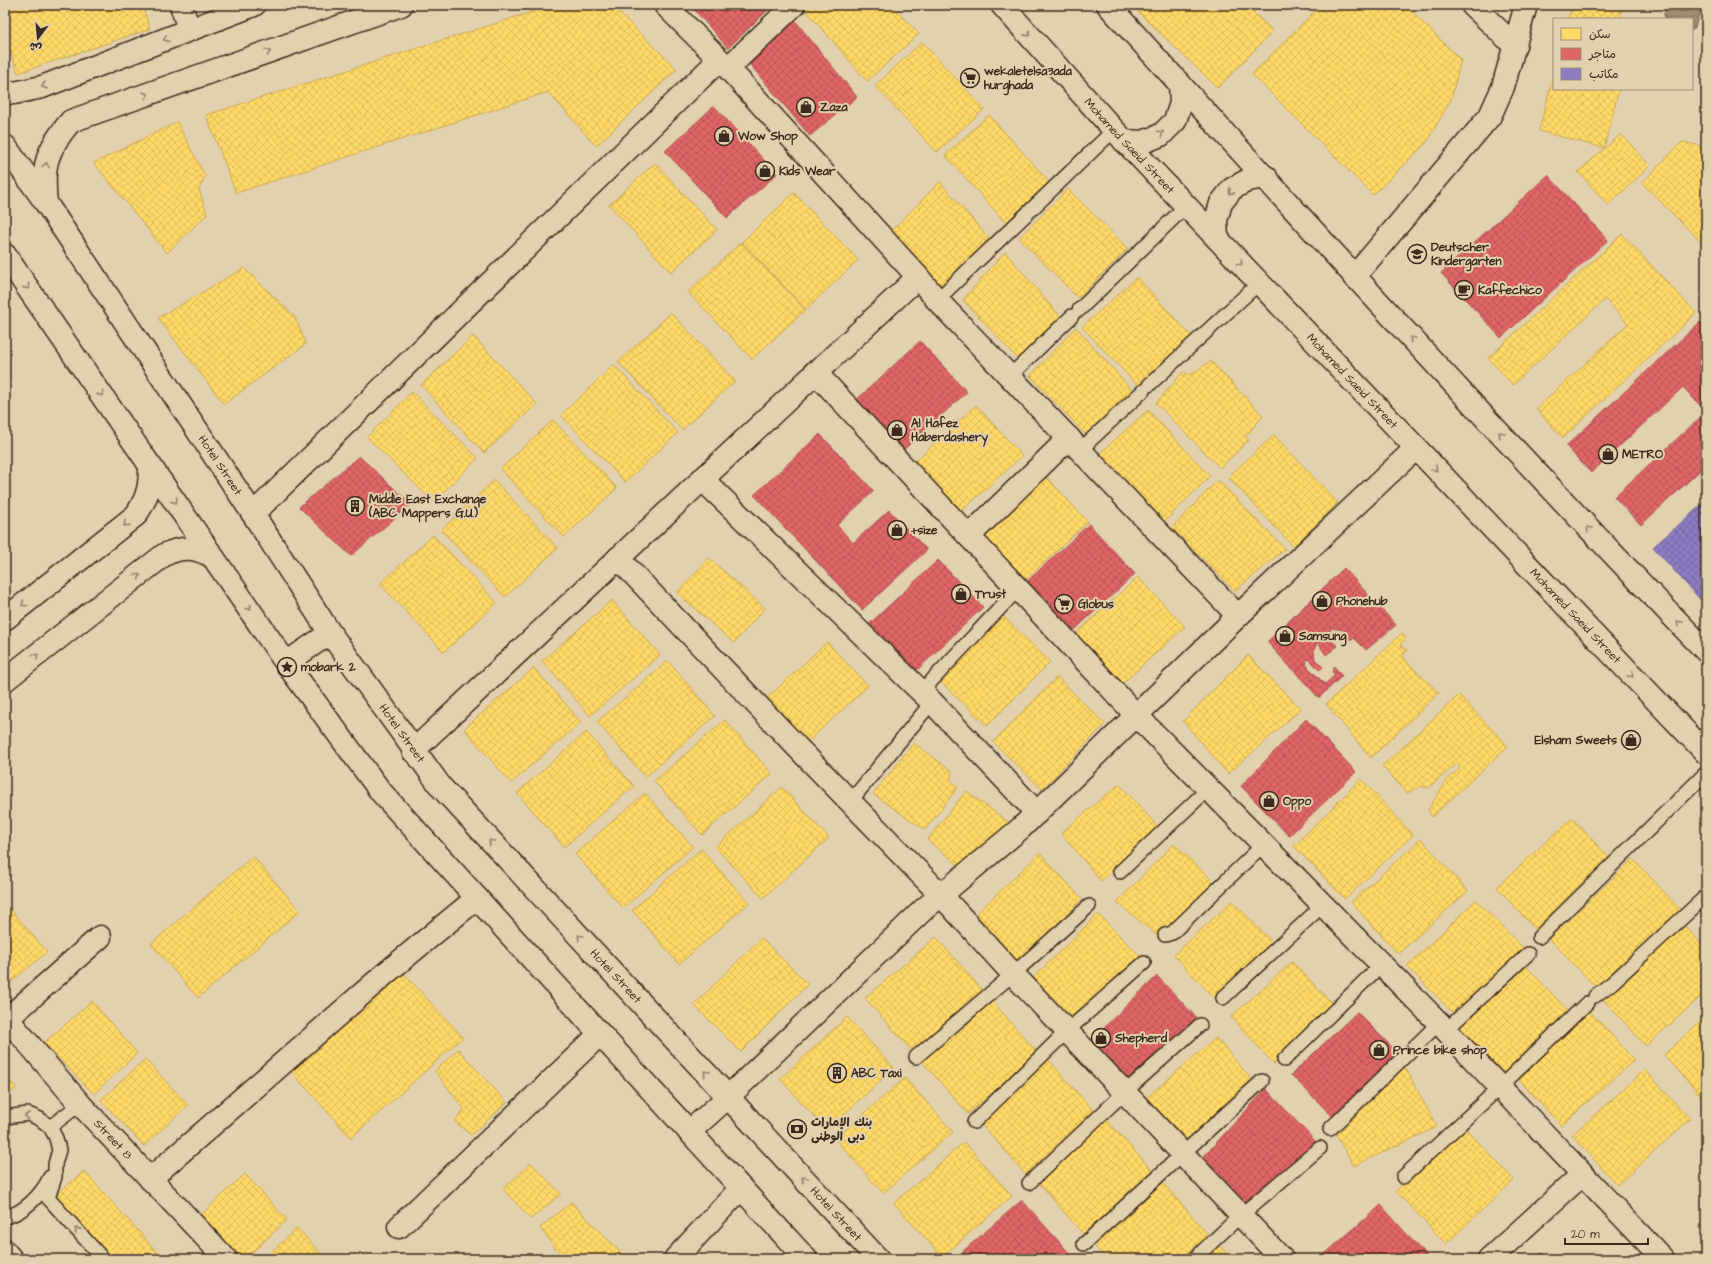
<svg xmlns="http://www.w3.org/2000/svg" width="1711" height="1264" font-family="'Architects Daughter','Playpen Sans Arabic',sans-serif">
	<defs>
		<pattern id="water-ripples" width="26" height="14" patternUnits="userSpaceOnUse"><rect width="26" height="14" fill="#9e8d74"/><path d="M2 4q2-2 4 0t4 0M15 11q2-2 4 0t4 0" fill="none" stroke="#82735f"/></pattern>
		<pattern id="homes-cross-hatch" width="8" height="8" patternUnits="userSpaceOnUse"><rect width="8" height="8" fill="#ffd966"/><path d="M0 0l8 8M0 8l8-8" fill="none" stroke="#dbba58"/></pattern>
		<pattern id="shops-cross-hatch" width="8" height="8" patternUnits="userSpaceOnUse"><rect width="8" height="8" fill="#e06666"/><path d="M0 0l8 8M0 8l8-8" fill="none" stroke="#b75453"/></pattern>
		<pattern id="offices-cross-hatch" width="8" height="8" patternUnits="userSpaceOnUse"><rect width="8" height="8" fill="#8e7cc3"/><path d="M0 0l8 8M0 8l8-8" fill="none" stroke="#75669e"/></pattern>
	</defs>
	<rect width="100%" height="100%" fill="#e2d1ae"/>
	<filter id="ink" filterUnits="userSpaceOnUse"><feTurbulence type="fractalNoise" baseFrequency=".025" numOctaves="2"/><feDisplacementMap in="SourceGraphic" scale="8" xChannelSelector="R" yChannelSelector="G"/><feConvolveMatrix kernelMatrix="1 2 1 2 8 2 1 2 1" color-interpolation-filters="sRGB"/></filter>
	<g filter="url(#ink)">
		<polygon fill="url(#water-ripples)" stroke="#766552" points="1667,5 1702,5 1695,27 1692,31 1692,19 1665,19 1664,13"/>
		<g fill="url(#homes-cross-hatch)" stroke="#c4a450">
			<polygon points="5,5 142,5 150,29 18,73 5,36"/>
			<polygon points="554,5 611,5 677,69 596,146 548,92 236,193 206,115"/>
			<polygon points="810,5 891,5 919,34 867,81 805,9"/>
			<polygon points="1139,5 1254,5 1254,13 1273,31 1218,88 1135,9"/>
			<polygon points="1321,5 1405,5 1461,60 1451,99 1427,142 1373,195 1252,74"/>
			<polygon points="1572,5 1623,5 1619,19 1568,19"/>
			<polygon points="922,42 984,109 937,152 875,86"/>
			<polygon points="1554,73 1554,89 1619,89 1604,148 1539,131"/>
			<polygon points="989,115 1050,183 1006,223 945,155"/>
			<polygon points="177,122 205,176 199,190 207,214 167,253 94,163"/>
			<polygon points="1621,134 1650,166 1608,205 1578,172"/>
			<polygon points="1682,142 1706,147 1706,247 1642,183"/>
			<polygon points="655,163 717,230 671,272 609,205"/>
			<polygon points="940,182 992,242 944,292 889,233"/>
			<polygon points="1068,189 1128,249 1078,298 1019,238"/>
			<polygon points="794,193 858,260 806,309 742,242"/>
			<polygon points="1622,234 1696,313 1563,438 1536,409 1628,324 1605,299 1513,385 1488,358"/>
			<polygon points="741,242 805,310 752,359 688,292"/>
			<polygon points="1005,252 1063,320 1021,362 963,300"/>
			<polygon points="244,268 295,317 306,344 224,404 158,318"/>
			<polygon points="1137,277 1194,339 1141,389 1082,327"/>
			<polygon points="671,313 735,381 682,430 618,362"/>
			<polygon points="1076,327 1135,394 1089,438 1030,376"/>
			<polygon points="473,336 537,404 484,453 421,385"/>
			<polygon points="1211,361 1263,416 1245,437 1249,440 1220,468 1156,403 1183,372 1190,375"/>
			<polygon points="614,365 678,433 625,482 561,415"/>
			<polygon points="412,392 478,458 433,502 367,437"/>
			<polygon points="976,405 1022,456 955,517 909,467"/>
			<polygon points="1148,410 1210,476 1161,525 1098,455"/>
			<polygon points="553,420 617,488 564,537 500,469"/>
			<polygon points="1274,435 1338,503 1294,547 1228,477"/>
			<polygon points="1042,472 1088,522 1021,584 975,533"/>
			<polygon points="494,480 558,548 505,597 441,530"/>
			<polygon points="1218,480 1285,549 1235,591 1172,528"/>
			<polygon points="433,535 497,603 444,652 380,584"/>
			<polygon points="709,558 765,608 734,643 677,593"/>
			<polygon points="1138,577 1185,627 1117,688 1071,638"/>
			<polygon points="612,600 660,655 590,716 542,661"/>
			<polygon points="1002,615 1050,662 987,726 939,680"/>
			<polygon points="1402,633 1406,638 1400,645 1407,650 1402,657 1439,693 1371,758 1326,704"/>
			<polygon points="827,642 868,686 804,745 764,701"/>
			<polygon points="1248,655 1301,709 1228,774 1183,721"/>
			<polygon points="668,661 715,716 645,777 597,722"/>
			<polygon points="534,668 581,722 511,783 464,729"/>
			<polygon points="1057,677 1105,724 1042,789 993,742"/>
			<polygon points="1459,695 1508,746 1432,817 1428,810 1449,777 1460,769 1457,764 1428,788 1421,786 1407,793 1382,766"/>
			<polygon points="725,720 772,774 702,835 654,781"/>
			<polygon points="586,732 634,786 564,847 517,793"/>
			<polygon points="914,743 952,771 951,780 958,787 925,830 873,794"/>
			<polygon points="1361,779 1413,835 1345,899 1294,846"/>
			<polygon points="1119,784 1160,829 1101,881 1061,833"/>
			<polygon points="782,787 829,838 763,898 715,847"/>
			<polygon points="966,791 1015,827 964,869 927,840"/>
			<polygon points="645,793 693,847 623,908 575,854"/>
			<polygon points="1572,818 1613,862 1539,934 1497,887"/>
			<polygon points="1421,839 1468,891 1398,954 1351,902"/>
			<polygon points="1174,844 1216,884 1160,938 1117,902"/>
			<polygon points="701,849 749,903 679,964 632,910"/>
			<polygon points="1040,853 1082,899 1019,963 976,914"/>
			<polygon points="253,856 300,911 198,998 151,944"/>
			<polygon points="1633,859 1681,910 1598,989 1549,939"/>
			<polygon points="1476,900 1525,950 1456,1016 1407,966"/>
			<polygon points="1232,901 1275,945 1214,998 1174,955"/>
			<polygon points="5,903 47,952 5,987"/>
			<polygon points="1098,914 1141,957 1070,1024 1030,981"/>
			<polygon points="1681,922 1706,949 1706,992 1646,1046 1600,996"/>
			<polygon points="936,937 983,991 913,1052 865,998"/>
			<polygon points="761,938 808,984 741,1052 694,1005"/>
			<polygon points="1292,962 1334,1005 1274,1064 1231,1017"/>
			<polygon points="1523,963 1572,1015 1499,1082 1451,1030"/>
			<polygon points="403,973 463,1037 351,1138 289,1069"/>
			<polygon points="990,999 1038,1053 968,1114 920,1059"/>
			<polygon points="92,1001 137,1053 94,1094 44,1043"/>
			<polygon points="1589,1010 1634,1060 1561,1126 1516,1076"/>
			<polygon points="1706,1016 1706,1101 1664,1055"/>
			<polygon points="847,1017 894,1068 827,1130 780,1079"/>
			<polygon points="1216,1038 1253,1081 1189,1141 1146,1098"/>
			<polygon points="458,1049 507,1103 471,1135 455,1122 464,1109 435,1071"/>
			<polygon points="145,1059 188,1105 144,1146 101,1100"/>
			<polygon points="1048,1059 1096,1114 1026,1175 978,1120"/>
			<polygon points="1404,1065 1437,1127 1354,1166 1335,1133"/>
			<polygon points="1645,1070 1690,1119 1617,1185 1572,1135"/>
			<polygon points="5,1075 16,1088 5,1098"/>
			<polygon points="905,1078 953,1132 883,1193 835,1139"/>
			<polygon points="1107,1120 1155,1174 1084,1235 1037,1181"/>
			<polygon points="1464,1127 1514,1180 1446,1244 1396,1191"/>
			<polygon points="964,1142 1012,1196 942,1257 894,1203"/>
			<polygon points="531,1163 561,1194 531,1219 503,1189"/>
			<polygon points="84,1171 159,1254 153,1259 111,1259 54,1197"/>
			<polygon points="245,1174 287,1220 245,1259 242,1259 201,1215"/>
			<polygon points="1163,1183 1211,1238 1186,1259 1106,1259 1093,1244"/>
			<polygon points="571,1202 627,1259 564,1259 540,1228"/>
			<polygon points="297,1228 326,1259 264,1259"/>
			<polygon points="1219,1245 1231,1259 1202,1259"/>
			<polygon points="1079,1254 1083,1259 1074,1259"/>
		</g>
		<g fill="url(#shops-cross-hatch)" stroke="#ae5450">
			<polygon points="690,5 773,5 728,48"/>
			<polygon points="793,18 857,97 810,136 746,60"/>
			<polygon points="714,106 777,174 727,218 665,151"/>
			<polygon points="1548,175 1608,240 1501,338 1441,273"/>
			<polygon points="1700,322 1706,328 1706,412 1683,387 1591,473 1566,446"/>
			<polygon points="920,341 967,392 900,453 853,403"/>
			<polygon points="1706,412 1706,465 1641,525 1614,497"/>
			<polygon points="820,434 874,491 837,525 853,543 889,510 927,550 862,610 754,495"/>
			<polygon points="359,456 411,504 351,556 299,507"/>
			<polygon points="1089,524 1135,574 1068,636 1022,586"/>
			<polygon points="938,560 983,607 913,674 867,626"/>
			<polygon points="1344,568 1396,625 1366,650 1354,638 1348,640 1344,630 1330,628 1332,641 1338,646 1326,655 1317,642 1314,651 1315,659 1323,667 1319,670 1311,661 1306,659 1307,666 1325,684 1335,675 1332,672 1334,666 1342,676 1319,698 1267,642"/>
			<polygon points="1306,719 1356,772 1289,836 1241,786"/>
			<polygon points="1157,976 1196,1017 1128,1084 1089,1042"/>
			<polygon points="1357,1012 1402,1057 1336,1120 1291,1075"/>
			<polygon points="1266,1089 1316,1142 1244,1206 1202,1158"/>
			<polygon points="1022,1200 1070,1254 1064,1259 954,1259"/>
			<polygon points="1381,1205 1428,1258 1319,1259"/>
			<polygon points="1542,1253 1547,1259 1536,1259"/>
		</g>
		<polygon fill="url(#offices-cross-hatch)" stroke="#756392" points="1706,501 1706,606 1653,547"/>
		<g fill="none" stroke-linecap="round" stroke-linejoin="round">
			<g stroke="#3b2a1e" stroke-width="16">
				<g id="lane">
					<polyline points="937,300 1114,130"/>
					<polyline points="1079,310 1186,206"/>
					<polyline points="1010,376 1072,316"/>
					<polyline points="1149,385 1259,283"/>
					<polyline points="1080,450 1143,391"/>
					<polyline points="921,692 1018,589"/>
					<polyline points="850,802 932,702"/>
					<polyline points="1120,872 1209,788"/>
					<polyline points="1165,935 1172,933 1264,844"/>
					<polyline points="1539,937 1706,773"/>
					<polyline points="1595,996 1612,983 1706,896"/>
					<polyline points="1223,998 1324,904"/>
					<polyline points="1446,1030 1528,954"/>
					<polyline points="916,1057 1013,974 1089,906"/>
					<polyline points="1284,1060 1382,964"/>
					<polyline points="5,1117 28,1114 40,1119 50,1127 56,1138 59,1150 55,1164 55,1177 48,1198 103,1259"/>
					<polyline points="974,1122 1067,1031 1144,963"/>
					<polyline points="50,1127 80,1104"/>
					<polyline points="1330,1129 1439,1023"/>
					<polyline points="1403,1177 1500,1087 1587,1003"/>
					<polyline points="1029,1183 1125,1092 1200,1025"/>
					<path d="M5,1217C24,1213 42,1194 50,1177"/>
					<polyline points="1084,1244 1262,1081"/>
					<polyline points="5,1245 17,1259"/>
					<polyline points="1194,1259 1241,1215 1320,1148"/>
				</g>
			</g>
			<g stroke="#3b2a1e" stroke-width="25">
				<g id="street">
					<polyline points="181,5 189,30"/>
					<polyline points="665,5 728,68 918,277 937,300 1238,616"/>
					<polyline points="1472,5 1515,46"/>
					<polyline points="728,68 794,5"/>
					<polyline points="5,92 14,93 42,87 254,5"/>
					<path d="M46,203C42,166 46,150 71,121L401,5"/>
					<polyline points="1354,277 1490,116 1503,87 1526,5"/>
					<polyline points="815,372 1137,716 1439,1023 1663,1259"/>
					<polyline points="702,479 932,702 1037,813"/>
					<polyline points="253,514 719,60"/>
					<polyline points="969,536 1069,438"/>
					<polyline points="618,558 797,747 941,895 1013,974 1282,1259"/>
					<path d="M5,619L136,515C148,497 150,487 150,465"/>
					<path d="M5,680L164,555C183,546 195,547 213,557"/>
					<polyline points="413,751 918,277"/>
					<path id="s1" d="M5,1016L80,1104L226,1259"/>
					<polyline points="7,1019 100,937"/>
					<polyline points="689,1132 728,1097 923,910 1021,828 1238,616 1416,448"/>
					<polyline points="150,1179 386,973 477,898"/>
					<polyline points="399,1227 600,1034"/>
					<polyline points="675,1259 741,1188"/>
					<polyline points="1489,1259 1582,1175"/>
				</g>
			</g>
			<g stroke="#3b2a1e" stroke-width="25">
				<g id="secondary">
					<path id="s2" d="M1002,5L1114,130L1706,753"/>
					<path d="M1108,5C1305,222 1502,440 1706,651"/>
					<polyline points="1124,141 1143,142 1161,135 1175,121 1181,103 1180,84"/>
					<path id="s3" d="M5,146L46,203L253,514L330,633L441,787L878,1259"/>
					<polyline points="1217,238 1216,220 1221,203 1232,189 1248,180 1266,177"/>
					<polyline points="5,255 286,663 381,792 600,1034 806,1259"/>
					<polyline points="286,663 330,633"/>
				</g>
			</g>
			<use href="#lane" stroke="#e2d1ae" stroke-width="13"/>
			<use href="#street" stroke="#e2d1ae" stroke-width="22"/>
			<use href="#secondary" stroke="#e2d1ae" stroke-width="22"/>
		</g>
		<defs><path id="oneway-chevron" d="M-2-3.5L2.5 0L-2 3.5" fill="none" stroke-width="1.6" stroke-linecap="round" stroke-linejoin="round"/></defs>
		<g stroke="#8e7e66">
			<use href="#oneway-chevron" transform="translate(1028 34) rotate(48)"/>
			<use href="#oneway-chevron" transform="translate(166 39) rotate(159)"/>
			<use href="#oneway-chevron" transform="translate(268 52) rotate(-19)"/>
			<use href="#oneway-chevron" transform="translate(44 86) rotate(162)"/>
			<use href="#oneway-chevron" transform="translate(146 95) rotate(-19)"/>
			<use href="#oneway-chevron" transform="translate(1161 133) rotate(-34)"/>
			<use href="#oneway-chevron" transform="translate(46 165) rotate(-79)"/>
			<use href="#oneway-chevron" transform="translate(1231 192) rotate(135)"/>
			<use href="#oneway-chevron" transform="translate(1240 263) rotate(47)"/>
			<use href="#oneway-chevron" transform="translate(27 287) rotate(55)"/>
			<use href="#oneway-chevron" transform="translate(1412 339) rotate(-133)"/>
			<use href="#oneway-chevron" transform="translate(101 394) rotate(55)"/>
			<use href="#oneway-chevron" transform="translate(1501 434) rotate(-133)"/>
			<use href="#oneway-chevron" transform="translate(1435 469) rotate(46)"/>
			<use href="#oneway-chevron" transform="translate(175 501) rotate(55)"/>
			<use href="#oneway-chevron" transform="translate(126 524) rotate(139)"/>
			<use href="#oneway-chevron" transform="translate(1589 529) rotate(-133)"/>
			<use href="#oneway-chevron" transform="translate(138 576) rotate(-38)"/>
			<use href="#oneway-chevron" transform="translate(24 604) rotate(142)"/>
			<use href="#oneway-chevron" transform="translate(249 608) rotate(56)"/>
			<use href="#oneway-chevron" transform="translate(1679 623) rotate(-134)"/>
			<use href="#oneway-chevron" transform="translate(36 656) rotate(-38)"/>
			<use href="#oneway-chevron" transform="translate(1631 675) rotate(46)"/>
			<use href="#oneway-chevron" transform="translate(491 842) rotate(-133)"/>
			<use href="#oneway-chevron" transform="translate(580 937) rotate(-133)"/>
			<use href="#oneway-chevron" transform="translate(706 1073) rotate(-133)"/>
			<use href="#oneway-chevron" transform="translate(27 1116) rotate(-174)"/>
			<use href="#oneway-chevron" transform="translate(804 1179) rotate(-133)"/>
			<use href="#oneway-chevron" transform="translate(77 1230) rotate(-132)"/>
		</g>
	</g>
	<defs>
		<g id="supermarket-ring" transform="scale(1)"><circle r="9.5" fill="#e2d1ae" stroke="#3b2a1e" stroke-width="1.5"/><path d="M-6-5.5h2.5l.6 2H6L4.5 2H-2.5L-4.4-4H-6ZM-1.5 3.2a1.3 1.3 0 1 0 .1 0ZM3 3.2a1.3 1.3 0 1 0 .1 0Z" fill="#3b2a1e"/></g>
		<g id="shop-ring" transform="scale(1)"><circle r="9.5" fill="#e2d1ae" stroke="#3b2a1e" stroke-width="1.5"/><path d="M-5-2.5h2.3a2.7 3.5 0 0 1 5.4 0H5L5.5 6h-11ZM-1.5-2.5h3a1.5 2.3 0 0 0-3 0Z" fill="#3b2a1e"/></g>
		<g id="school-ring" transform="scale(1)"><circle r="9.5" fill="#e2d1ae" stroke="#3b2a1e" stroke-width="1.5"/><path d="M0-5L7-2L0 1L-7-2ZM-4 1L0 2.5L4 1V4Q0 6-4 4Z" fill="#3b2a1e"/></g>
		<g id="cafe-ring" transform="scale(1)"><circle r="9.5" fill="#e2d1ae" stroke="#3b2a1e" stroke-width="1.5"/><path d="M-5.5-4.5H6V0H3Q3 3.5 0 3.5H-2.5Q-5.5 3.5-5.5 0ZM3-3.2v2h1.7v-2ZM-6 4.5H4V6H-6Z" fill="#3b2a1e"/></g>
		<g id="building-ring" transform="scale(1)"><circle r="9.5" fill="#e2d1ae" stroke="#3b2a1e" stroke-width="1.5"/><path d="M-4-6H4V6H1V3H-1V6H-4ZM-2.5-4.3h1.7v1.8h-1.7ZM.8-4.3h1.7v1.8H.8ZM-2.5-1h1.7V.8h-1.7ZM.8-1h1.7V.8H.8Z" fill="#3b2a1e"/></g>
		<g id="sight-ring" transform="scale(1)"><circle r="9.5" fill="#e2d1ae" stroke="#3b2a1e" stroke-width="1.5"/><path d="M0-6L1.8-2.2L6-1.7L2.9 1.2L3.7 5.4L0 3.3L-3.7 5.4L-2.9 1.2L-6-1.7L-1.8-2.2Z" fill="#3b2a1e"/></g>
		<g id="bank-ring" transform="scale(1)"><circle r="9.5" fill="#e2d1ae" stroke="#3b2a1e" stroke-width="1.5"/><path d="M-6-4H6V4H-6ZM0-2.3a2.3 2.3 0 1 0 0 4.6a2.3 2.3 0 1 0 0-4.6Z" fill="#3b2a1e"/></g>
	</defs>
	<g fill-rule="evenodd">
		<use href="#supermarket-ring" x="970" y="78"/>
		<use href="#shop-ring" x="806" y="107"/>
		<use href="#shop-ring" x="724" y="136"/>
		<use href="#shop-ring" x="765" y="171"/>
		<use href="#school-ring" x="1417" y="254"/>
		<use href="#cafe-ring" x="1464" y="290"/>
		<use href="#shop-ring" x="897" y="430"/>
		<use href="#shop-ring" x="1608" y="454"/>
		<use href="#building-ring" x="355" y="506"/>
		<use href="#shop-ring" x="897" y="530"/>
		<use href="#shop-ring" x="961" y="594"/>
		<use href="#shop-ring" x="1322" y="601"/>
		<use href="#supermarket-ring" x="1064" y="604"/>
		<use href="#shop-ring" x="1285" y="636"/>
		<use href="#sight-ring" x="287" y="667"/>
		<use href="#shop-ring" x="1631" y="740"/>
		<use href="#shop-ring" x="1269" y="801"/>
		<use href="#shop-ring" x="1101" y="1038"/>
		<use href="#shop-ring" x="1379" y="1050"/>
		<use href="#building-ring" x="837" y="1073"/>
		<use href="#bank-ring" x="797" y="1129"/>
	</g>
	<g text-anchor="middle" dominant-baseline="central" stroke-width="4" stroke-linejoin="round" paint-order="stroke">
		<g font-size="12" font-weight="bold" fill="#3b2a1e" stroke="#e2d1ae" text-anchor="start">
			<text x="984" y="71">wekaletelsa3ada<tspan x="984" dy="14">hurghada</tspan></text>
			<text x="820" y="107">Zaza</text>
			<text x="738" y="136">Wow Shop</text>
			<text x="779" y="171">Kids Wear</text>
			<text x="1431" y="247">Deutscher<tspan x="1431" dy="14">Kindergarten</tspan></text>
			<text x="1478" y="290">Kaffechico</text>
			<text x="911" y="423">Al Hafez<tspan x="911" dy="14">Haberdashery</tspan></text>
			<text x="1622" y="454">METRO</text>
			<text x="369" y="499">Middle East Exchange<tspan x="369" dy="14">(ABC Mappers G.U.)</tspan></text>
			<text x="911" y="530">+size</text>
			<text x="975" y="594">Trust</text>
			<text x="1336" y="601">Phonehub</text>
			<text x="1078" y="604">Globus</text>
			<text x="1299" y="636">Samsung</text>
			<text x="301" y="667">mobark 2</text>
			<text x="1617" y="740" text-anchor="end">Elsham Sweets</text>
			<text x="1283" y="801">Oppo</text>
			<text x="1115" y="1038">Shepherd</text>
			<text x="1393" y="1050">Prince bike shop</text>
			<text x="851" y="1073">ABC Taxi</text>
			<text x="811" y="1122">بنك الإمارات<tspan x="811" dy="14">دبى الوطنى</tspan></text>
		</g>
		<g font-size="12" fill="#3b2a1e" stroke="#e2d1ae">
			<text stroke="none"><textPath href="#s2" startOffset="190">Mohamed Saeid Street</textPath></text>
			<text stroke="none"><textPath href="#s2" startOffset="514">Mohamed Saeid Street</textPath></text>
			<text stroke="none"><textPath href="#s3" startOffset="385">Hotel Street</textPath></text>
			<text stroke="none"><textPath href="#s2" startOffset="838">Mohamed Saeid Street</textPath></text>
			<text stroke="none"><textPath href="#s3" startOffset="709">Hotel Street</textPath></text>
			<text stroke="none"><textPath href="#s3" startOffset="1033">Hotel Street</textPath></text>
			<text stroke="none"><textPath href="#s1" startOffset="164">Street 8</textPath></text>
			<text stroke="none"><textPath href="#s3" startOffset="1357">Hotel Street</textPath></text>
		</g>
	</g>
	<rect width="1711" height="1264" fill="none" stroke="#e2d1ae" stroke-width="20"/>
	<rect x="10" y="10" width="1691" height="1244" fill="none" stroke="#3b2a1e" stroke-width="1.5" filter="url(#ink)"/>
	<rect x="1553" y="18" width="140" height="72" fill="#e2d1ae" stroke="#9f8e74"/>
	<rect x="1561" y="28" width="20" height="12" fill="#ffd966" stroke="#9f8e74"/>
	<text x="1589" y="38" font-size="12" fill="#3b2a1e">سكن</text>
	<rect x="1561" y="48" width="20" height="12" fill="#e06666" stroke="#9f8e74"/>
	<text x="1589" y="58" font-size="12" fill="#3b2a1e">متاجر</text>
	<rect x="1561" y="68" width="20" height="12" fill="#8e7cc3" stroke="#9f8e74"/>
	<text x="1589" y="78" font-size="12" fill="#3b2a1e">مكاتب</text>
	<g transform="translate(38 38) rotate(196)" stroke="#e2d1ae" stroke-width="3" paint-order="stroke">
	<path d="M0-3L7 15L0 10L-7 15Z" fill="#3b2a1e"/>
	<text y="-6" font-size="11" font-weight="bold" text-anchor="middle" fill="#3b2a1e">ش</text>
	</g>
	<path d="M1565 1238v6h83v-6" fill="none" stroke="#3b2a1e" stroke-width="2"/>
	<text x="1571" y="1238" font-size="12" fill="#3b2a1e" stroke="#e2d1ae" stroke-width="3" paint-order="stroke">20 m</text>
</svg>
